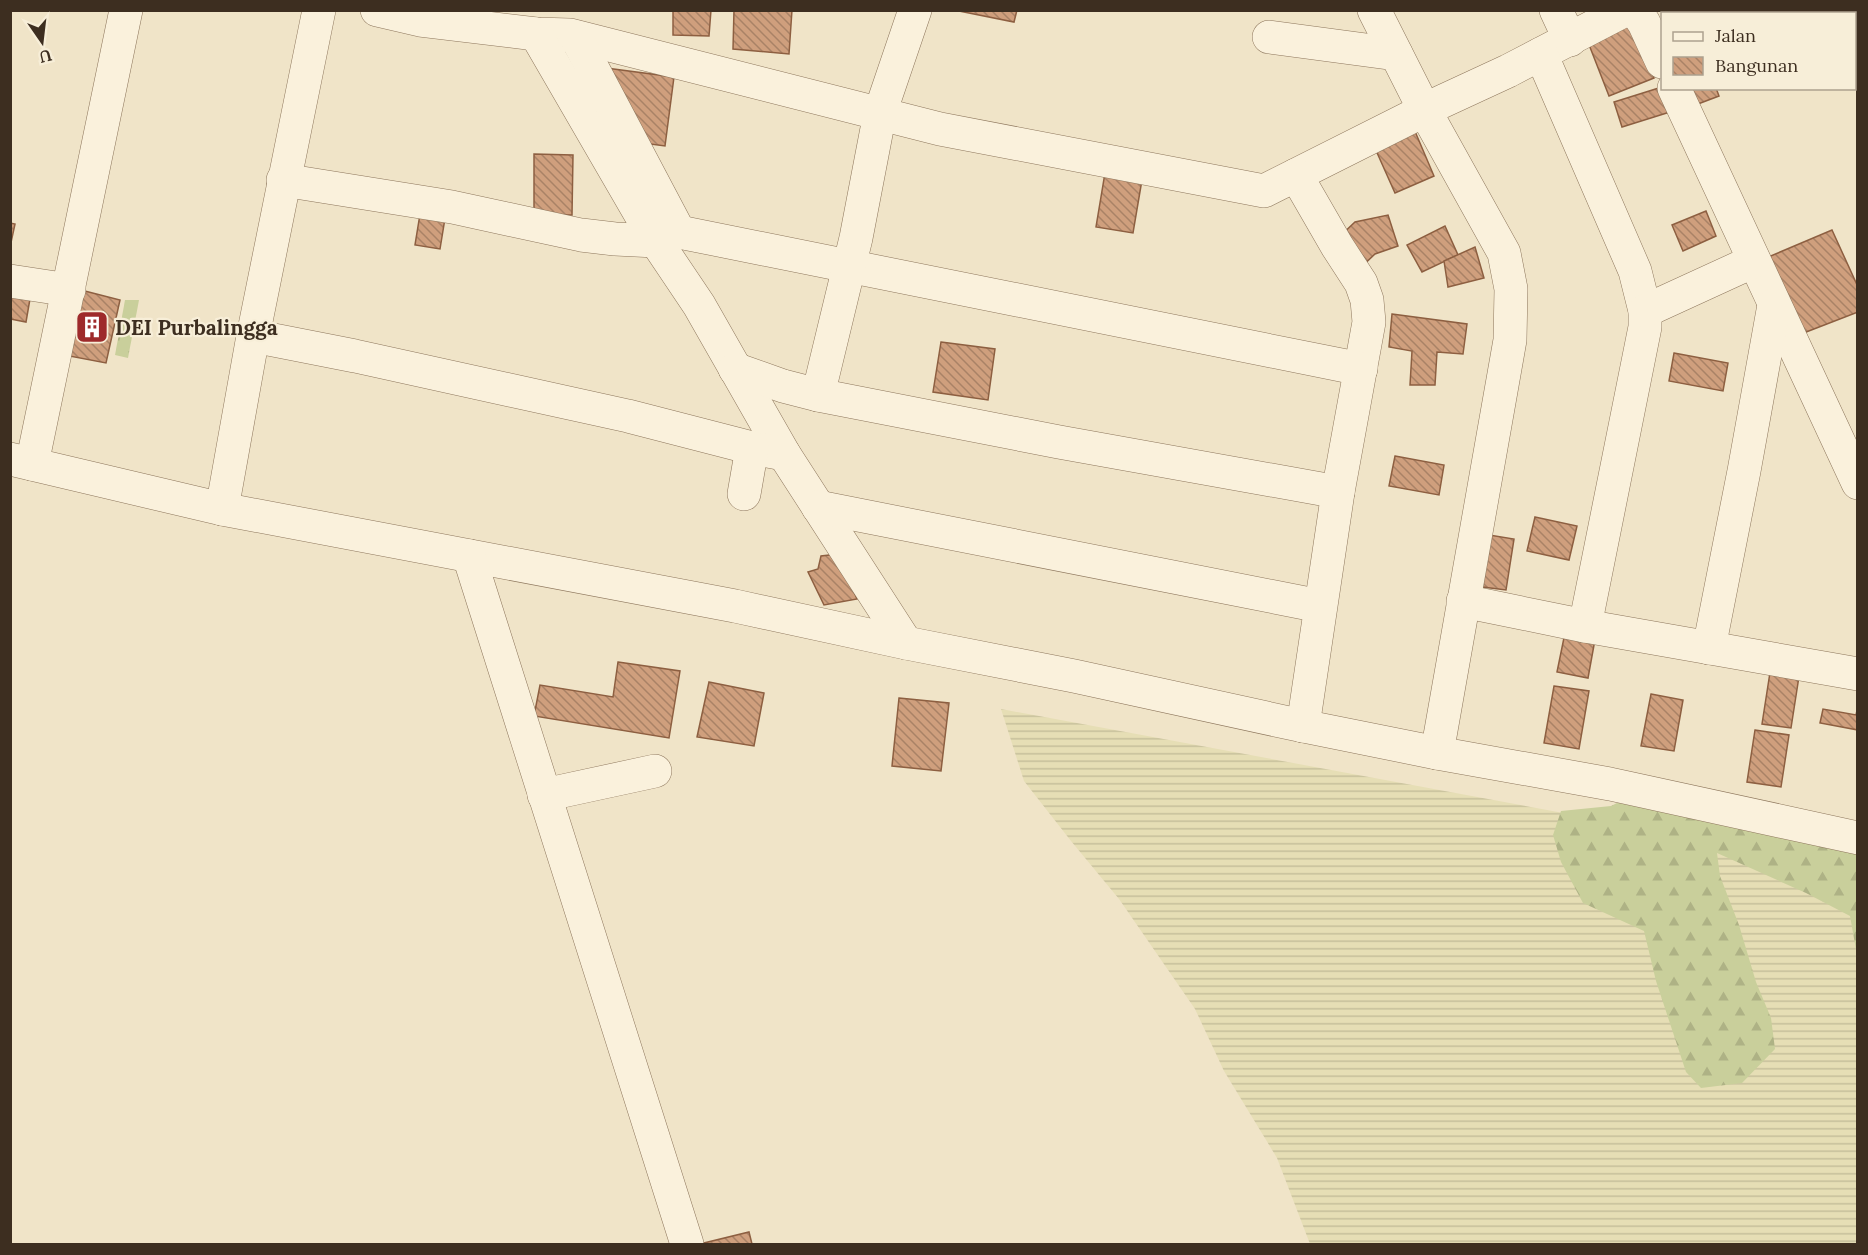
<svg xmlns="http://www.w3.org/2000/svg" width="1868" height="1255" font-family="Lora,serif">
	<defs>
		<pattern id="farmland-rules" width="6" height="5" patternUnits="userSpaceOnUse" patternTransform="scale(1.5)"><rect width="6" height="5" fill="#e6deb5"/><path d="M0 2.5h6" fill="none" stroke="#c6bf9b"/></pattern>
		<pattern id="grass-tufts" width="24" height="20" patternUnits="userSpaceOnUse" patternTransform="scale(1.5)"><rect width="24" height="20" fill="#c9cf9b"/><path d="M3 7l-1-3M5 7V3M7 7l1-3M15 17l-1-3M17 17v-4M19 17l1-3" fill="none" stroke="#aeb285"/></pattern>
		<pattern id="forest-firs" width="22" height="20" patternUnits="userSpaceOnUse" patternTransform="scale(1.5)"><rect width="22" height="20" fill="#c9cf9b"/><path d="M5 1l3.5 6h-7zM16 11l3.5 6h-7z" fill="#aeb285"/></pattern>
		<pattern id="building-back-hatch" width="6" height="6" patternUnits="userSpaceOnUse" patternTransform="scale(1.5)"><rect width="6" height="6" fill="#cf9f7d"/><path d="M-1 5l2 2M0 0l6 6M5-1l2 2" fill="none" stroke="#a98266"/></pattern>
	</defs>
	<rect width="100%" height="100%" fill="#f0e4c8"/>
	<polygon fill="url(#farmland-rules)" points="1001,709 1699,838 1858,894 1857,1244 1310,1244 1277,1158 1224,1071 1195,1009 1119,899 1071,841 1024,781"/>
	<polygon fill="url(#grass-tufts)" points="125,300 139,300 128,358 115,355"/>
	<polygon fill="url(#forest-firs)" points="1641,791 1857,825 1857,955 1850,916 1806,893 1717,853 1720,876 1739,925 1756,982 1771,1018 1775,1049 1742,1083 1701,1088 1686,1072 1656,981 1644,931 1583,903 1561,862 1553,835 1561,811 1611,806"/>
	<g fill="url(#building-back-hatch)" stroke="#8d5f41" stroke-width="1.5">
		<polygon points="673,10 711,10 709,36 673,35"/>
		<polygon points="734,10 792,10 789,54 733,49"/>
		<polygon points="954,10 1017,10 1014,22"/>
		<polygon points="1775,10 1809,10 1811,14 1775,14"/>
		<polygon points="1632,19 1654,78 1609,96 1586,37"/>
		<polygon points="606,68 674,77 665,146 621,140"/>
		<polygon points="1662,87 1670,112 1622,127 1614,102"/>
		<polygon points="1682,88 1716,88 1719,96 1690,107"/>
		<polygon points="1414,129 1434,176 1395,193 1374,146"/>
		<polygon points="534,154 573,155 572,215 534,215"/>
		<polygon points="1107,161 1144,168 1133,233 1096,227"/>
		<polygon points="421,208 446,212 440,249 415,245"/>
		<polygon points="1706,211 1716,236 1683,251 1672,225"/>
		<polygon points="1388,215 1398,246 1375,254 1358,270 1337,239 1355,222"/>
		<polygon points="10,223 15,224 10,247"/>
		<polygon points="1445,226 1458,255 1422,272 1407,245"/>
		<polygon points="1832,230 1858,287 1858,312 1801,334 1766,258"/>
		<polygon points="1475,247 1484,278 1448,287 1444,261"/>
		<polygon points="10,289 31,293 26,322 10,319"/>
		<polygon points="77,289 120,300 106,363 64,355"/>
		<polygon points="1392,314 1467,324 1463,354 1437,352 1435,385 1410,385 1412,351 1389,347"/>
		<polygon points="941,342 995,349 988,400 933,392"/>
		<polygon points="1674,353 1728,363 1723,391 1669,381"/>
		<polygon points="1395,456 1444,465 1439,495 1389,486"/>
		<polygon points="1535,517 1577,526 1569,560 1527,551"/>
		<polygon points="1483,534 1514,539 1506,590 1475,586"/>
		<polygon points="838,554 857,599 824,605 808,572 818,569 821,556"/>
		<polygon points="1566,628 1596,634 1588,678 1557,672"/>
		<polygon points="618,662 680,671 669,738 534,716 540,685 613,697"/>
		<polygon points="1771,666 1800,670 1791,728 1762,724"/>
		<polygon points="709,682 764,693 754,746 697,737"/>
		<polygon points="1554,686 1589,691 1579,749 1544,743"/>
		<polygon points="1651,694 1683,700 1674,751 1641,746"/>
		<polygon points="899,698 949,703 941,771 892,766"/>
		<polygon points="1858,706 1858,730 1820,723 1823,709 1856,715"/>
		<polygon points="1755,730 1789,735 1781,787 1747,782"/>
		<polygon points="749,1232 752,1244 705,1244 704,1243"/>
	</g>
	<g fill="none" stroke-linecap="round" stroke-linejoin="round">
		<g stroke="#8d765c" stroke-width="34">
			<g id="street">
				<polyline points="377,10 420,20 536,34 570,35 940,129 1264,191 1441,102 1508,71 1625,10"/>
				<polyline points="1374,10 1425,111 1504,253 1511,289 1510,340 1437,753"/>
				<polyline points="1556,10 1570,40"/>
				<polyline points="1635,10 1644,23 1662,62"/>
				<polyline points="536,34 656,241 699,305 784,454 906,643"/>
				<polyline points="576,37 679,232"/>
				<polyline points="1269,37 1396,54"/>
				<polyline points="1541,54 1635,271 1645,311 1645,327 1585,626"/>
				<polyline points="1674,88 1858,483"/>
				<polyline points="1296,175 1337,246 1361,283 1367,300 1369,322 1338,492"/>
				<polyline points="283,180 452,207 581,235 615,239 656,241 679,232 1361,369"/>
				<polyline points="10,281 69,290"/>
				<polyline points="1645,311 1754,261"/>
				<polyline points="253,336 355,356 628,416 752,448 784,454"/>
				<polyline points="735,369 783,386 818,395 1059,442 1338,492 1303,726"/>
				<polyline points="818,395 856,238 880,113 915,10"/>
				<polyline points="10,459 222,509 735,606 906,643 1074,676 1303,726 1437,753 1610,784 1858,838"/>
				<polyline points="32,464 126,10"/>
				<polyline points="744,494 752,448"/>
				<polyline points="818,507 1320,606"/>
				<polyline points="222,509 253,336 319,10"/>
				<polyline points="469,556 687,1244"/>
				<polyline points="1463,601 1585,626 1858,674"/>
				<polyline points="1709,648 1744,471 1774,305"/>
				<polyline points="544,795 655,771"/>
			</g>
		</g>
		<use href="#street" stroke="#faf1dc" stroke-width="33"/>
	</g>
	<defs>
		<g id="building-square" transform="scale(1.725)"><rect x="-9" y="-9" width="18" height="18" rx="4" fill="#9e2a2b" stroke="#f7eed8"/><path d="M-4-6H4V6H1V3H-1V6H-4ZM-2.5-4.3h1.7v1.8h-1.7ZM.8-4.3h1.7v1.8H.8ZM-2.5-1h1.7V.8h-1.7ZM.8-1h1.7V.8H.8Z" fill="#fff"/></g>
	</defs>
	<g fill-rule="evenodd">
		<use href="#building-square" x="92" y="327"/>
	</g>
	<g text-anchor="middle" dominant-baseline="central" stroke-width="4.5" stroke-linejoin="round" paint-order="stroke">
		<g font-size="21" font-weight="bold" fill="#3d2e20" stroke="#f7eed8" text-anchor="start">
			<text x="115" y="327">DEI Purbalingga</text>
		</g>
	</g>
	<rect width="1868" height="1255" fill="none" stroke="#3d2e20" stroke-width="24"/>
	<rect x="1661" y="12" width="195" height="78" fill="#f7eed8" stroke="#ada18e" stroke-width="1.5"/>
	<rect x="1673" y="32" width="30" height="9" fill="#faf1dc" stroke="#ada18e" stroke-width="1.5"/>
	<text x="1715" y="42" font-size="18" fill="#3d2e20">Jalan</text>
	<rect x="1673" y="57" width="30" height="18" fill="url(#building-back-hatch)" stroke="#ada18e" stroke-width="1.5"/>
	<text x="1715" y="72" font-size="18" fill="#3d2e20">Bangunan</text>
	<g transform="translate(42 42) rotate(166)" stroke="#f7eed8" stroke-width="4.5" paint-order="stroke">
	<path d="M0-4.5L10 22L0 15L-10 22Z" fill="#3d2e20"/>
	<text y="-9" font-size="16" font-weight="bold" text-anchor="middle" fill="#3d2e20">U</text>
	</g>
</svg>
